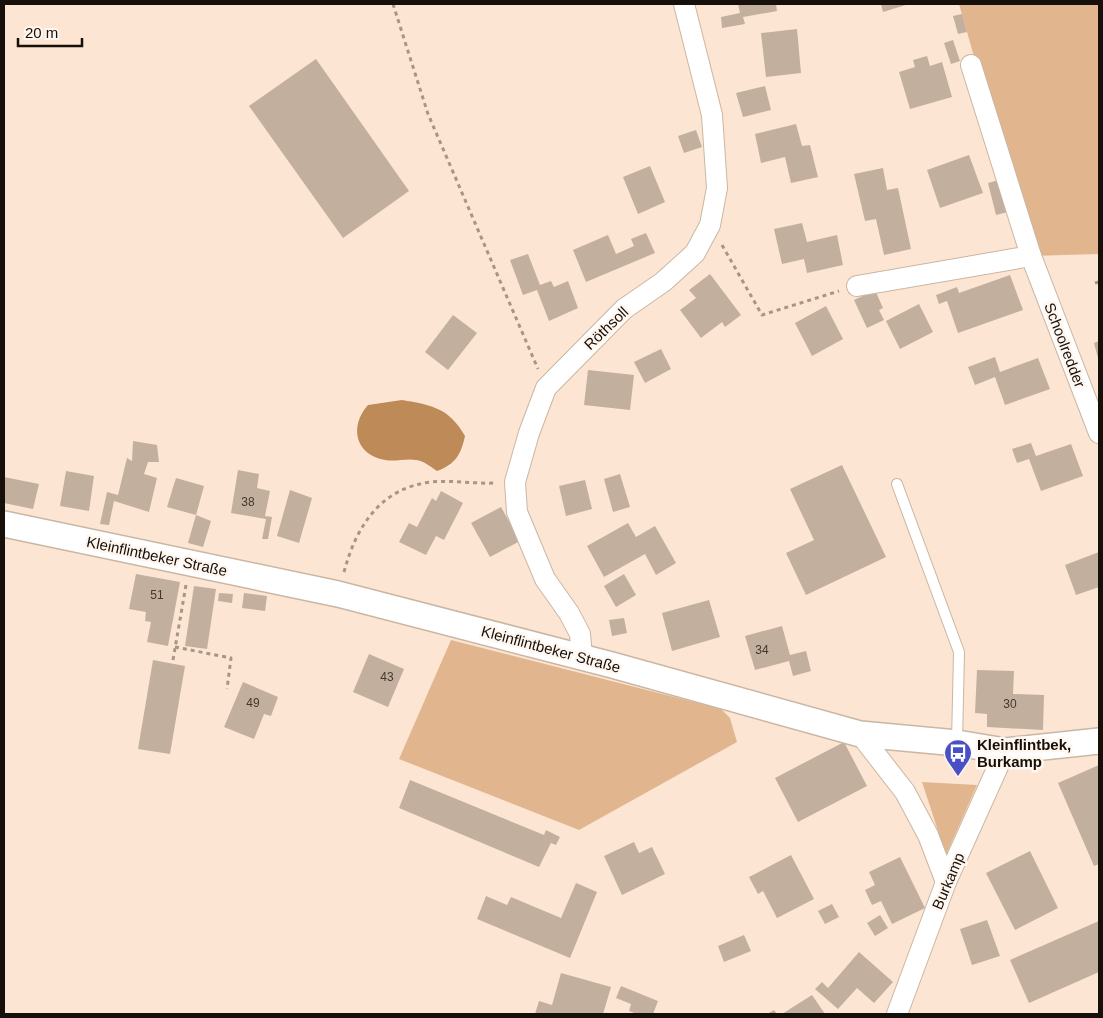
<svg xmlns="http://www.w3.org/2000/svg" width="1103" height="1018" font-family="Helvetica,sans-serif">
	<rect width="100%" height="100%" fill="#fce6d3"/>
	<g fill="#e1b68f">
		<polygon points="959,4 1099,4 1099,254 1031,256"/>
		<polygon points="451,640 721,709 730,718 737,742 579,830 399,759"/>
		<polygon points="922,782 977,785 946,855"/>
	</g>
	<path fill="#be8a57" d="M402,400C432,405 449,408 465,436C461,454 456,464 437,471C431,467 424,461 416,460C407,458 395,462 385,460C355,455 349,426 368,405Z"/>
	<g fill="#c3af9d">
		<polygon points="738,4 776,4 777,11 743,17 745,24 722,28 721,17 740,13"/>
		<polygon points="881,4 909,4 883,12"/>
		<polygon points="962,14 967,32 958,34 953,16"/>
		<polygon points="797,29 801,73 766,77 761,33"/>
		<polygon points="953,40 960,61 951,64 944,43"/>
		<polygon points="927,56 930,66 942,62 952,97 910,109 899,72 915,67 913,60"/>
		<polygon points="316,59 409,191 343,238 249,106"/>
		<polygon points="765,86 771,110 743,117 736,93"/>
		<polygon points="796,124 802,146 810,145 818,177 791,183 785,157 761,163 755,134"/>
		<polygon points="696,130 702,147 684,153 678,136"/>
		<polygon points="969,155 983,193 940,208 927,170"/>
		<polygon points="650,166 665,202 638,214 623,177"/>
		<polygon points="883,168 887,190 898,188 911,249 884,255 876,219 865,221 854,174"/>
		<polygon points="999,180 1008,212 996,215 988,183"/>
		<polygon points="802,223 807,242 837,235 843,265 807,273 804,259 782,264 774,229"/>
		<polygon points="646,233 655,253 586,282 573,250 608,235 616,254 634,246 631,239"/>
		<polygon points="528,254 540,285 551,281 554,287 568,281 578,308 549,321 537,290 523,295 510,260"/>
		<polygon points="710,274 741,315 725,327 722,322 701,338 680,310 696,298 689,290"/>
		<polygon points="1010,275 1023,310 958,333 947,301 939,304 936,295 957,287 959,293"/>
		<polygon points="875,290 883,308 879,310 884,320 867,328 854,300"/>
		<polygon points="919,304 933,332 900,349 886,321"/>
		<polygon points="826,306 843,339 812,356 795,323"/>
		<polygon points="453,315 477,333 448,370 425,352"/>
		<polygon points="1099,341 1099,362 1094,343"/>
		<polygon points="661,349 671,369 645,383 634,362"/>
		<polygon points="995,357 1000,372 1038,358 1050,389 1005,405 995,377 975,385 968,367"/>
		<polygon points="588,370 634,375 630,410 584,405"/>
		<polygon points="133,441 157,445 159,462 148,462 144,474 157,478 149,512 114,501 109,525 100,524 107,492 118,495 127,458 132,461"/>
		<polygon points="1031,443 1036,456 1071,444 1083,476 1041,491 1029,459 1017,463 1012,449"/>
		<polygon points="842,465 886,557 806,595 786,553 814,540 790,489"/>
		<polygon points="238,470 259,474 257,488 270,491 265,516 272,517 268,539 262,539 266,519 231,513"/>
		<polygon points="66,471 94,476 89,511 60,506"/>
		<polygon points="620,474 630,507 613,512 604,479"/>
		<polygon points="4,477 39,484 33,509 4,503"/>
		<polygon points="176,478 204,486 196,515 167,507"/>
		<polygon points="585,480 592,509 566,516 559,486"/>
		<polygon points="290,490 312,498 299,543 277,536"/>
		<polygon points="441,491 463,503 444,540 436,536 426,555 399,542 409,523 417,527 432,498 436,501"/>
		<polygon points="501,507 520,541 490,557 471,523"/>
		<polygon points="196,515 211,521 203,547 188,543"/>
		<polygon points="628,523 636,537 655,526 676,563 656,575 645,554 604,577 587,546"/>
		<polygon points="1099,552 1099,587 1076,595 1065,565"/>
		<polygon points="136,574 180,582 168,646 147,642 151,622 145,621 146,612 129,609"/>
		<polygon points="624,574 636,595 616,607 604,586"/>
		<polygon points="194,586 216,589 207,649 185,646"/>
		<polygon points="219,593 233,594 232,603 218,601"/>
		<polygon points="244,593 267,596 265,611 242,608"/>
		<polygon points="709,600 720,637 672,651 662,613"/>
		<polygon points="624,618 627,633 612,636 609,620"/>
		<polygon points="782,626 790,655 806,651 811,671 793,676 789,661 755,670 745,636"/>
		<polygon points="369,654 404,669 388,707 353,692"/>
		<polygon points="153,660 185,666 170,754 138,749"/>
		<polygon points="977,670 1014,671 1013,694 1044,695 1043,730 987,727 987,714 975,713"/>
		<polygon points="243,682 278,697 271,716 264,714 254,739 224,727"/>
		<polygon points="844,742 867,786 798,822 775,778"/>
		<polygon points="1099,765 1099,864 1094,866 1058,783"/>
		<polygon points="410,780 544,835 546,830 560,837 556,845 551,843 539,867 399,808"/>
		<polygon points="634,842 639,853 652,847 665,874 622,895 604,856"/>
		<polygon points="1030,851 1058,908 1015,930 986,873"/>
		<polygon points="791,855 814,899 777,918 763,891 758,894 749,877"/>
		<polygon points="900,857 925,908 892,924 881,901 872,905 865,890 875,885 869,872"/>
		<polygon points="576,883 597,892 570,958 477,919 486,896 507,905 511,897 561,918"/>
		<polygon points="832,904 839,917 825,924 818,911"/>
		<polygon points="880,915 888,928 875,936 867,923"/>
		<polygon points="987,920 1000,956 972,965 960,929"/>
		<polygon points="1099,921 1099,972 1029,1003 1010,960"/>
		<polygon points="744,935 751,951 724,962 718,946"/>
		<polygon points="859,952 893,982 874,1003 857,988 838,1009 815,989 822,982 828,988"/>
		<polygon points="561,973 611,987 603,1014 535,1014 539,1001 552,1005"/>
		<polygon points="621,986 658,1001 653,1014 637,1014 629,1011 631,1004 616,998"/>
		<polygon points="812,995 825,1014 782,1014"/>
		<polygon points="774,1010 777,1014 767,1014"/>
	</g>
	<g fill="none" stroke-linecap="round" stroke-linejoin="round">
		<g stroke="#cab6a3" stroke-width="12">
			<polyline id="service" points="897,484 959,652 957,742"/>
		</g>
		<g stroke="#cab6a3" stroke-width="22">
			<g id="minor">
				<polyline points="971,65 1031,256 1099,433"/>
				<polyline points="857,286 1031,256"/>
				<polyline points="582,657 580,634 569,613 545,579 517,512 515,482 529,433 546,388 624,309 663,282 695,253 710,225 717,188 712,115 684,4"/>
				<polyline points="860,734 905,792 928,835 946,882"/>
				<polyline points="897,1014 946,882 1005,751"/>
			</g>
		</g>
		<g stroke="#cab6a3" stroke-width="28">
			<polyline id="tertiary" points="4,524 338,594 612,665 860,734 957,743 1005,751 1099,741"/>
		</g>
		<g stroke="#a69687" stroke-width="3" stroke-dasharray="4 4" stroke-linecap="butt">
			<polyline points="393,4 428,114 538,369"/>
			<polyline points="722,245 762,315 839,291"/>
			<polyline points="1095,283 1099,282"/>
			<path d="M344,572C356,527 380,488 431,482C452,480 475,484 496,483"/>
			<polyline points="175,647 231,658 227,689"/>
			<polyline points="173,660 186,585"/>
		</g>
		<use href="#service" stroke="#fff" stroke-width="10"/>
		<use href="#minor" stroke="#fff" stroke-width="20"/>
		<use href="#tertiary" stroke="#fff" stroke-width="25"/>
	</g>
	<defs>
		<g id="bus-pin" transform="scale(1.4375)"><path d="M0 17L-7.5 6A9.5 9.5 0 1 1 7.5 6Z" fill="#4950c5" stroke="#fff6ef"/><path d="M-5-6H5V4H4V6H2V4H-2V6H-4V4H-5ZM-3.5-4V0h7V-4ZM-3.5 1.2v1.5H-2V1.2ZM2 1.2v1.5H3.5V1.2Z" fill="#fff"/></g>
	</defs>
	<g fill-rule="evenodd">
		<use href="#bus-pin" x="958" y="753"/>
	</g>
	<g text-anchor="middle" dominant-baseline="central" stroke-width="5" stroke-linejoin="round" paint-order="stroke">
		<g font-size="12" fill="#42382f">
			<text x="248" y="502">38</text>
			<text x="157" y="595">51</text>
			<text x="762" y="650">34</text>
			<text x="387" y="677">43</text>
			<text x="253" y="703">49</text>
			<text x="1010" y="704">30</text>
		</g>
		<g font-size="15" fill="#17100a" stroke="#fff6ef">
			<text transform="translate(606 328) rotate(-44)">Röthsoll</text>
			<text transform="translate(1065 345) rotate(69)">Schoolredder</text>
			<text transform="translate(157 556) rotate(12)">Kleinflintbeker Straße</text>
			<text transform="translate(551 649) rotate(15)">Kleinflintbeker Straße</text>
			<text transform="translate(948 881) rotate(-67)">Burkamp</text>
		</g>
		<g font-size="15" font-weight="bold" fill="#17100a" stroke="#fff6ef" text-anchor="start">
			<text x="977" y="744">Kleinflintbek,<tspan x="977" dy="17">Burkamp</tspan></text>
		</g>
	</g>
	<rect width="1103" height="1018" fill="none" stroke="#17100a" stroke-width="10"/>
	<path d="M18 38v8h64v-8" fill="none" stroke="#17100a" stroke-width="2.5"/>
	<text x="25" y="38" font-size="15" fill="#17100a" stroke="#fff6ef" stroke-width="4" paint-order="stroke">20 m</text>
</svg>
